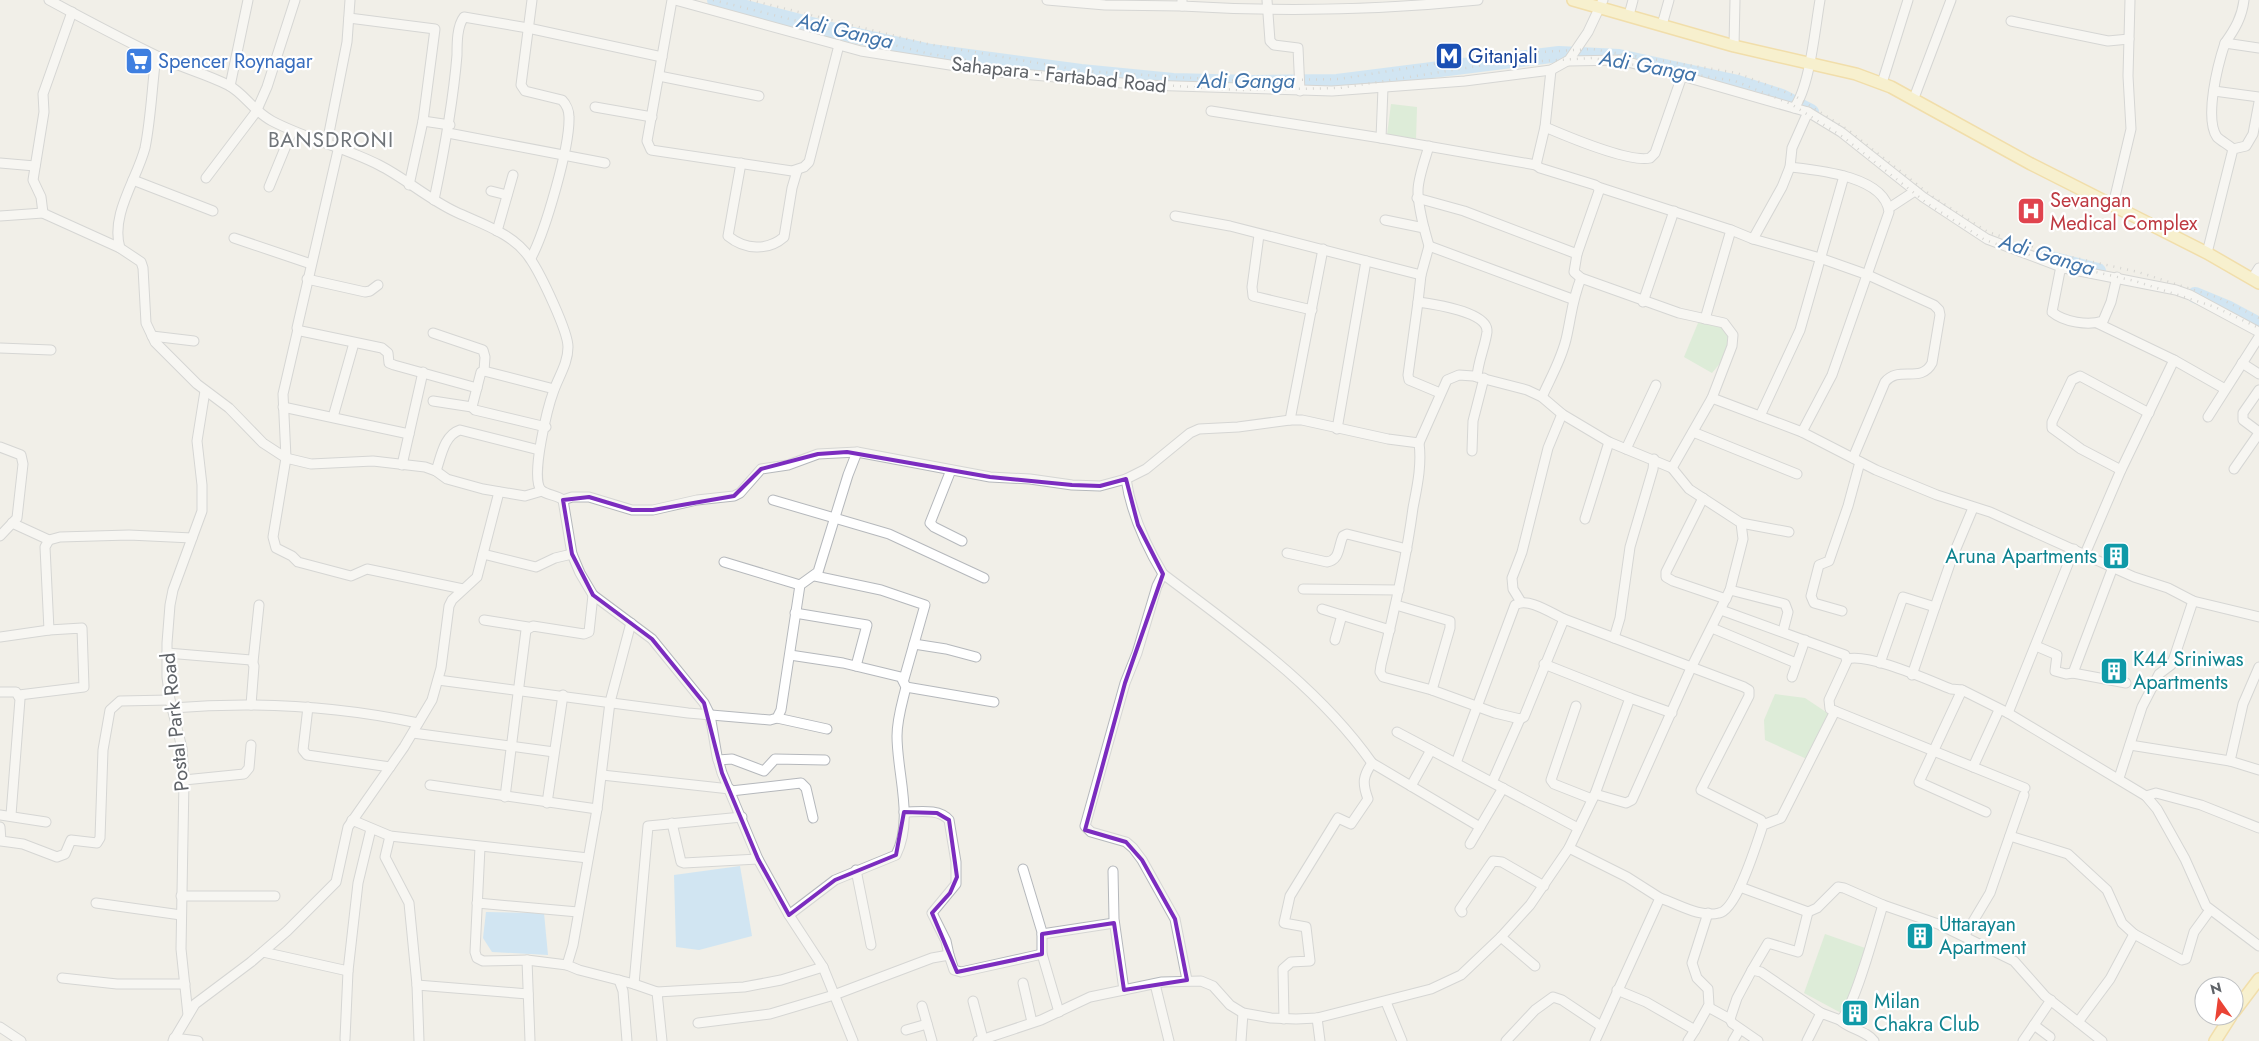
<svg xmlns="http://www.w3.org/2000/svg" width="2259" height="1041" font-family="Jost,sans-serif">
	<rect width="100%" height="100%" fill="#f1efe8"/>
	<g fill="#c5e8c5">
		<polygon points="1391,104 1417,107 1416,139 1387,135"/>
		<polygon points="1714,321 1733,335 1726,356 1712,373 1684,357 1698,323"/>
		<polygon points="1775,694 1805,698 1832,716 1809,760 1765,740 1764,720"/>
		<polygon points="1825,934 1865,948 1843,1014 1804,993"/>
	</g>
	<g fill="#aadaff">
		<polygon points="740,866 752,936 699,950 676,947 674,875"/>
		<polygon points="486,912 544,913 548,955 492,952 483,938"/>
	</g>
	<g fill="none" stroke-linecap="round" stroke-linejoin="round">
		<g stroke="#aadaff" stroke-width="16">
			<polyline points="715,0 835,31 931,52 1081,72 1173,81 1252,83 1337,82 1559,54 1619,57 1738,83 1782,97 1811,112"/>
			<polyline points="2042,257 2098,271"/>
			<polyline points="2195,295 2229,309 2259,325"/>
		</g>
		<g stroke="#b5b8bc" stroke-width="11">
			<g id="minor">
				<path d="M49,0C84,19 120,38 155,55C179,67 204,73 228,85C244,93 253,111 272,121C306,139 344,147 379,165C405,178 428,199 456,212C482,224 515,234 531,260C541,275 568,331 568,347C568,363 559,376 554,390C548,406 530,477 541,490C546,495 557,495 563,500L572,554L580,573L593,595L652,639L704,703L710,715L717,756L722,773L758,859L789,915L823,967L853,1041"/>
				<polyline points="672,0 647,141 651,150 792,171 804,167 809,162 839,45"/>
				<polyline points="675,0 861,51 988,71 1145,85 1332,91 1465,81 1551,70 1569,60 1588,32 1603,0"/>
				<polyline points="1047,0 1105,5 1182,6"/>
				<path d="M1182,0V6C1281,12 1380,10 1478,0"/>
				<polyline points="1267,0 1270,41 1274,45 1298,48 1300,91"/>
				<polyline points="72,12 43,94 44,112 33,180 41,197 43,213 47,215 120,248"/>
				<polyline points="1629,15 1633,0"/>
				<polyline points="349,18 435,29 423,121 409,185"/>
				<polyline points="2011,21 2108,41 2129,39"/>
				<polyline points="1662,25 1669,0"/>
				<path d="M2225,43C2235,29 2242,17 2244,0"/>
				<polyline points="1734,46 1735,0"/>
				<path d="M156,56C152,86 151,118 145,148C137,179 110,215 120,248L141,262L143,268L146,323L155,342L197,384L229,408L263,443L286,458L311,464L373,461L425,467L436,471L447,479L483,489L525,496L542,491"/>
				<polyline points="1569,61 1620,60 1682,76 1808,112 1841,132 1923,197 1987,239 2064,268 2176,290 2190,295 2259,332"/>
				<polyline points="1551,70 1545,127 1536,165 1540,168 1595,185 1598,187 1599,191 1577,254 1574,272 1581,278 1679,313 1724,323 1733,335 1732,346 1712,398 1802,432 1876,470 1937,495 1990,512 2134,577 2168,588 2193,601 2259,617"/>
				<polyline points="659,76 759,96"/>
				<polyline points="1882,83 1908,0"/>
				<polyline points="230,86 248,0"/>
				<polyline points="1383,88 1381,138 1536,165"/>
				<polyline points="2214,91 2259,97"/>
				<polyline points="1914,98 1951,0"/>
				<polyline points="595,107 652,117"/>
				<path d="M1794,108C1810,87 1815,28 1820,0"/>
				<polyline points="1211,111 1381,138"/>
				<polyline points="423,121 450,125"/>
				<path d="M1545,127C1566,136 1629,163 1650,158L1655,153L1682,76"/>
				<polyline points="448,133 605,163"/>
				<polyline points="327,143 347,42 350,0"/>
				<polyline points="339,146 297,328 301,331 382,348 388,353 389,363 394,365 477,388"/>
				<path d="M2233,149C2229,145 2221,141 2217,137C2204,118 2218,64 2225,43L2259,48"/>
				<polyline points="0,163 35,166"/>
				<path d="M741,163L728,236C745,250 768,251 784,237L792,188L797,171"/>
				<path d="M1790,167C1817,170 1885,176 1889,212L1832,375L1802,432"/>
				<polyline points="206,178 256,112 267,87 295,0"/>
				<polyline points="133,180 213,211"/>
				<polyline points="269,187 292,131"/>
				<polyline points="1598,187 1731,230"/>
				<polyline points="491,191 507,195"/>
				<polyline points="1417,198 1464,211 1577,254"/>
				<path d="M434,200C444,152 453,104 457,55C457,43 457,26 464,17L528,28L662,57"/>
				<polyline points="2113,205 2131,129 2128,76 2130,0"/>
				<polyline points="1889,208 1915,191"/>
				<polyline points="0,216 43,213"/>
				<polyline points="1175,216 1230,226 1421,275 1429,246 1424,228 1385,220"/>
				<path d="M1424,228C1414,187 1417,185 1429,146"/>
				<polyline points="497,231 513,175"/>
				<polyline points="1259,235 1252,287 1253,296 1312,310"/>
				<polyline points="234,238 311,264"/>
				<path d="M1753,239L1820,258L1868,275L1934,305L1939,310L1940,315L1932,363C1921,384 1899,365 1885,382L1853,458"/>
				<polyline points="1429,246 1572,299"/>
				<polyline points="2207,253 2233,149 2246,146 2253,134 2259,102"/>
				<path d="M531,258C545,232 570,147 569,117C569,111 566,104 562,100L525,91L521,85L532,0"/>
				<path d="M2064,268L2060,271L2052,312C2064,322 2088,326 2103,321L2111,302L2117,277"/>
				<polyline points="307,279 365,292 370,291 378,285"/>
				<polyline points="2252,279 2259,268"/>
				<polyline points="1418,302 1421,275"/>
				<polyline points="1643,302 1674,211"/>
				<polyline points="1705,319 1731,230 1753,239 1782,187 1790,167 1792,148 1808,112"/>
				<polyline points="2097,323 2174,360 2225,389"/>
				<polyline points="298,329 283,394 286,458 273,537 276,548 292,556 298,562 351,576 367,569 463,589"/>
				<polyline points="433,333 483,350 485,357 484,371"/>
				<polyline points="152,336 194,341"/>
				<polyline points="0,348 51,350"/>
				<polyline points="2242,363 2259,374"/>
				<polyline points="2259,390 2243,413 2243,420 2259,432"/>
				<path d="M1440,393L1409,380L1408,375L1418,302C1433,304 1489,312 1487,332C1485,347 1478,361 1477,377"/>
				<path d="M1542,397C1551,377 1563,356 1567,335C1572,312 1572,301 1581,278"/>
				<polyline points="433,401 472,407"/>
				<polyline points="283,407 409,434"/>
				<polyline points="1760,416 1800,330 1844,176"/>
				<polyline points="333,417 354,343"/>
				<polyline points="2208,417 2259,337"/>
				<polyline points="1290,420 1323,249"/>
				<polyline points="546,427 475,410 472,407 481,372 484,371 554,389"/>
				<polyline points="1337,429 1366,261"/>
				<polyline points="1693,432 1797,474"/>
				<path d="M1419,443C1422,465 1417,487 1413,508C1406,561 1394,613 1381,665L1380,672L1383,677L1432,690L1495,713L1520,719L1524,717L1564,619L1744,687L1749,690V696L1701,790L1761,820L1763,825"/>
				<polyline points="0,447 21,455 23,464 17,518 0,536"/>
				<polyline points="1626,449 1656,385"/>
				<polyline points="1472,451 1473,421 1484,378"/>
				<polyline points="402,465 423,372"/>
				<polyline points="2234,469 2259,433"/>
				<polyline points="951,470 930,523 934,527 962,541"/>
				<polyline points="2121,470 2081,449 2052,428 2052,422 2072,380 2080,376 2149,413"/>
				<path d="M436,471C441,457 444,435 460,430L539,450"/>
				<path d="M1126,479C1131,513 1145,544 1163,574L1157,586L1137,653L1125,683L1085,826L1091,832L1126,842L1133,848L1142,860L1175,919L1187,980"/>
				<polyline points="1703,498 1666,572 1666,577 1673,581 1726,599"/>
				<polyline points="563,500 572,497 589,497 632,510 653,510 697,500 734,496 740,493 761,469 788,465 818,454 857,452 990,477 1030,479 1072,485 1100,486 1126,479 1146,469 1190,433 1199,429 1238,427 1290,420 1302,420 1388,439 1419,443 1447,380 1459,375 1473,376 1527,390 1542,397 1562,414 1609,442 1672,468 1712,398"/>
				<polyline points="773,500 889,534 984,578"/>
				<polyline points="1585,519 1609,442"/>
				<polyline points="12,523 49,540"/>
				<polyline points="1741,523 1789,532"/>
				<path d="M1287,553L1327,562C1340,560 1338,547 1343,536L1347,534L1407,549"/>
				<polyline points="483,554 536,567 555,558 572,554"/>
				<polyline points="2085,554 2121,470 2174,360"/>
				<polyline points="724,562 800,585"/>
				<polyline points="2113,567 2073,673 2126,683"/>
				<path d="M1163,574C1237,630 1318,686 1372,763"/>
				<polyline points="815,576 881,590 925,605 904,679"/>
				<polyline points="1303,589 1399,590"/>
				<polyline points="1730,590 1785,604 1788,612 1783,631"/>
				<polyline points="1521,602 1513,589 1512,578 1522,552 1548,448 1562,414"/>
				<polyline points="1396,605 1450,621 1450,628 1432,690"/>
				<polyline points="1322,609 1390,630"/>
				<polyline points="1721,610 1845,655 1847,661 1829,700 1830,709 2025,788"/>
				<polyline points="1842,611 1814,603 1811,596 1819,565 1829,561 1848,506 1860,462"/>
				<polyline points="795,613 867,625 856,666"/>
				<polyline points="484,620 528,627"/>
				<polyline points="631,623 610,702 597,809 573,945 567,965 579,970 634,984 657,992 744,987 781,980 823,967"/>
				<polyline points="1712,628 1796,663"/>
				<polyline points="49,630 45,547 49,540 60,537 129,535 192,538"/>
				<polyline points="0,637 49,630 82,628 84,687 19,695"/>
				<polyline points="1614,638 1620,618 1630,547 1653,469 1654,459"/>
				<polyline points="1335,640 1342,615"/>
				<polyline points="914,644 946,649 976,657"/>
				<polyline points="2036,646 2057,655 2055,671 2066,674 2073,673"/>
				<polyline points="167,653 251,660 254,666 251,705"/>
				<path d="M1847,659C1869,653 1928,680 1951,689L1962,690L2008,713L2146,796L2157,809L2185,859L2206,906L2259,946"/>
				<polyline points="253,662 259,605"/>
				<polyline points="1880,663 1903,597 1935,607 1952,558 1973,508"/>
				<polyline points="1544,664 1630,698 1595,794"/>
				<polyline points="1912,675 1935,607"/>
				<polyline points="1792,677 1805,640"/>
				<polyline points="438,680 688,713 770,720 777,718 781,710 800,585 818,572 848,475 857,452"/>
				<polyline points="906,687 994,702"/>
				<polyline points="1962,690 1919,782 1986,812"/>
				<polyline points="0,692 16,692 20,699 11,815"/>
				<polyline points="1630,698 1672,713"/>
				<polyline points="1576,706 1551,780 1554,784 1592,799"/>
				<polyline points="308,707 303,750 307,755 390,767"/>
				<path d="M172,708C255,701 338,706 418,723"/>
				<polyline points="2008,713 2074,549"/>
				<polyline points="777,718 827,729"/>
				<polyline points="1397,732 1578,828"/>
				<polyline points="413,733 554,752"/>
				<polyline points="2130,745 2230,761 2243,704 2259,667"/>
				<polyline points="718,760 732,759 764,771 775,759 825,760"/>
				<polyline points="2230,761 2259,770"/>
				<path d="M1456,763L1515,605C1528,597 1551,613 1564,619"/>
				<polyline points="1973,767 1999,710"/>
				<polyline points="602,775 730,789"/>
				<polyline points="1494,778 1520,719"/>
				<polyline points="2119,778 2142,707 2159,674 2171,665 2174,658 2193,601"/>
				<polyline points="184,780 244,774 249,768 251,745"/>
				<polyline points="430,785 597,809"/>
				<polyline points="1411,786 1431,750"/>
				<polyline points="731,791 801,783 806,788 813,818"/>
				<polyline points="2146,796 2156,793 2201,805 2259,828"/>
				<polyline points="505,797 526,630 533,626 584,634 589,632 593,595"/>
				<polyline points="547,803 563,695"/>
				<path d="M904,812C918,812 939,808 949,820L956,862V884L932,913L946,941L949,955"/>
				<polyline points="0,815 46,822"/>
				<polyline points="352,820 390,836 588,858"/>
				<polyline points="672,823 681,862 684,863 758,859"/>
				<polyline points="0,827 1,841 23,844 57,857 65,854 71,840 97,843 100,838 103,750 110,710 120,701 170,700"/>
				<polyline points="390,836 385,857 409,903 417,985"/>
				<polyline points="2010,836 2068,854 2107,890 2122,923 2134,934"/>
				<polyline points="1470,844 1503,788"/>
				<polyline points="480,847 475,952 477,958 483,961 527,960 567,965"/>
				<polyline points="1569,848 1627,877 1660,898 1595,1041"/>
				<polyline points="1023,869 1042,932 1042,954"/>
				<polyline points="856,870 871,945"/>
				<polyline points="1113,871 1114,919 1124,990"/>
				<polyline points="1740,887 1808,912 1817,908 1838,887 1844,888 1883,905"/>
				<polyline points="181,896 275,896"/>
				<path d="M1660,898C1678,904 1700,918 1719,913C1737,910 1757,842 1763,825L1781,818L1835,711"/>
				<polyline points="96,903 181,915"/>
				<polyline points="477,903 578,912"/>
				<polyline points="1462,912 1460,909 1493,861 1502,862 1544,886"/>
				<path d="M789,915L835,880L896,855C914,819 897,774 897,736C897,719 902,704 906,687L901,677L843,663L790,655"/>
				<polyline points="1042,934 1114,923"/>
				<polyline points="1965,935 1990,893 2024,795"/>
				<polyline points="1501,937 1535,966"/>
				<polyline points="263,952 348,971 358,883 371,829"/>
				<polyline points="527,960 530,1041"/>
				<polyline points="1752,970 1768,943 1798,952 1808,912"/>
				<polyline points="62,978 117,984 185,984"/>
				<polyline points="619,980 623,991 627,1041"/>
				<polyline points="1023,983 1032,1022"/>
				<polyline points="634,984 648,826 742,817"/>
				<polyline points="1155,984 1169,1041"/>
				<polyline points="1617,990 1646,1002 1695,1030 1688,1041"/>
				<polyline points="657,992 662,1041"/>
				<polyline points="973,1001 983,1039"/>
				<polyline points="1386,1002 1402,1041"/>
				<polyline points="922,1006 932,1041"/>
				<polyline points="1708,1007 1730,1019"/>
				<polyline points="188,1015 181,949 184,780 182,748 170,700 167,677 167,643 170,605 173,590 202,511 202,485 197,441 205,391"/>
				<polyline points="1317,1018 1320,1041"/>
				<path d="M1284,1019L1283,969L1291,962L1310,961L1306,927L1284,923L1290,896L1338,818L1351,824L1368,799C1362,783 1363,776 1372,763L1480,827"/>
				<path d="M1840,1020C1849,1029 1867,1031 1874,1041"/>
				<polyline points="2078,1022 2110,979 2134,934 2182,960 2186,959 2194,932 2210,910"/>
				<polyline points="698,1023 770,1014 834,995 932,958 949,955 954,970 961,972 1042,954 1059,1012"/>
				<polyline points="2034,1025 2050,1037"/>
				<polyline points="0,1027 21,1041"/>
				<polyline points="906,1030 927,1024"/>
				<polyline points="1695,1030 1709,1005 1708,989 1697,978 1692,963 1708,913"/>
				<polyline points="174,1038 198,1041"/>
				<polyline points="345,1039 348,971"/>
				<polyline points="173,1041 195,1004 251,962 287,931 336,882 348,827 404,747 432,700 441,668 449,606 452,600 477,577 499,492"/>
				<polyline points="419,1041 417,985 528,994"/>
				<polyline points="978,1041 1041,1020 1090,997 1162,982 1201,981 1213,986 1230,1005 1243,1013 1271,1018 1296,1019 1317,1018 1431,989 1461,975 1501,937 1530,905 1569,848 1595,794 1626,803 1632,800 1691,668 1730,590 1743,539 1741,523 1689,489 1672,468"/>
				<polyline points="1241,1041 1243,1013"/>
				<polyline points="1506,1041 1535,1010 1553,997 1562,1000 1601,1026"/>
				<polyline points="1733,1041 1740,1029"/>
				<polyline points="1758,1041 1732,1023 1730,1019 1737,998 1752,970 1761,972 1821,1013"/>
				<path d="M1807,1041L1821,1013L1840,1020C1854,1011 1876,926 1883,905L1938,924L2014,961L2045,996L2102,1041"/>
				<polyline points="2023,1041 2051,1000"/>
			</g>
		</g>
		<g stroke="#f2c960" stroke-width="14">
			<g id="major">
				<polyline points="1573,0 1734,46 1856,74 1891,87 2031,164 2207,253 2259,283"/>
				<polyline points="2234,1012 2259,979"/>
				<polyline points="2215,1041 2231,1016"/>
			</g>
		</g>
		<use href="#minor" stroke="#fff" stroke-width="9"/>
		<use href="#major" stroke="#fff2af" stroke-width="11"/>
		<g stroke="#b6b7b8" stroke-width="2.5" stroke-dasharray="1 6" stroke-linecap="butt">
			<polyline points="713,0 926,53 1083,80 1238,90 1340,88 1491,64 1592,58 1735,81 1791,104 1843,137 1928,204 1985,240 2047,261 2135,281 2215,307 2259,328"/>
			<polyline points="750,0 928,44 1084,71 1239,81 1339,79 1490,55 1592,49 1737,73 1795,96 1848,130 1933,197 1988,232 2049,252 2138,272 2219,298 2259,318"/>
		</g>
	</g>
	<path d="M0 0H2259V1041H0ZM847,452L990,477L1072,485L1100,486L1126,479L1138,525L1163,574L1125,683L1085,830L1126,842L1142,860L1175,919L1187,980L1124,990L1114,923L1042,934V954L957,972L932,913L950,893L957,877L949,820L937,813L904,812L896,855L835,880L789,915L758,859L722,773L704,703L652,639L593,595L572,554L563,500L589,497L632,510H653L734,496L761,469L818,454Z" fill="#f1efe8" fill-opacity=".55" fill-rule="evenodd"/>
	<path fill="none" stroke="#7b2cbf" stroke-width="4" stroke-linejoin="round" d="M847,452L990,477L1072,485L1100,486L1126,479L1138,525L1163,574L1125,683L1085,830L1126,842L1142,860L1175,919L1187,980L1124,990L1114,923L1042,934V954L957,972L932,913L950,893L957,877L949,820L937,813L904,812L896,855L835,880L789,915L758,859L722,773L704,703L652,639L593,595L572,554L563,500L589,497L632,510H653L734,496L761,469L818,454Z"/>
	<defs>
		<g id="metro-square" transform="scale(1.4375)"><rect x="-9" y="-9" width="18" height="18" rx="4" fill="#1a4fb4" stroke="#fff"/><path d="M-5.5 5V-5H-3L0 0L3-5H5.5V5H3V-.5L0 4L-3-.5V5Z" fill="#fff"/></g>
		<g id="supermarket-square" transform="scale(1.4375)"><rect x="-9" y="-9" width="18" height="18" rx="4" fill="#3f7fe0" stroke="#fff"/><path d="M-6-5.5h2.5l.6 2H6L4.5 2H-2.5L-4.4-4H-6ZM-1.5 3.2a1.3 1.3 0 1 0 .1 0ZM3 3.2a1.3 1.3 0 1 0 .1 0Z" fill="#fff"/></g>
		<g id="hospital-square" transform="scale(1.4375)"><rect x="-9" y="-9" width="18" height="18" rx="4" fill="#e0444e" stroke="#fff"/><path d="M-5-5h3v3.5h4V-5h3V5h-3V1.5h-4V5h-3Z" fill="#fff"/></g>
		<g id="building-square" transform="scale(1.4375)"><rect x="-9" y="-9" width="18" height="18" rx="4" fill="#0f9aa8" stroke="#fff"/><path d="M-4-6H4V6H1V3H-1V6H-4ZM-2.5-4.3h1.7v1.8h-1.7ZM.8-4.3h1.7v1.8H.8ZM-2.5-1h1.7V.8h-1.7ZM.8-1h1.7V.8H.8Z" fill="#fff"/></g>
	</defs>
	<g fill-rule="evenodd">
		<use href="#metro-square" x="1449" y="56"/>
		<use href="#supermarket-square" x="139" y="61"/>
		<use href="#hospital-square" x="2031" y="211"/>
		<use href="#building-square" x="2116" y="556"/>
		<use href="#building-square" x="2114" y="671"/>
		<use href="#building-square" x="1920" y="936"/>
		<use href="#building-square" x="1855" y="1013"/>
	</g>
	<g text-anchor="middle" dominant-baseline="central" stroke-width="4.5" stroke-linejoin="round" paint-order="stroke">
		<g font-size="20" fill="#164399" stroke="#fff" text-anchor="start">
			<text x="1468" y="56">Gitanjali</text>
		</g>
		<g font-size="20" fill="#366cbe" stroke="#fff" text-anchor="start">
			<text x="158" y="61">Spencer Roynagar</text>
		</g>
		<g font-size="20" fill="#5f6368" stroke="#fff">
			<text transform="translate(1059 75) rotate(6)">Sahapara - Fartabad Road</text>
			<text transform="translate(175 722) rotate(-96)">Postal Park Road</text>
		</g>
		<g font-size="20" fill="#be3a42" stroke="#fff" text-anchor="start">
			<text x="2050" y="200">Sevangan<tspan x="2050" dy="23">Medical Complex</tspan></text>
		</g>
		<g font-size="20" fill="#0d838f" stroke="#fff" text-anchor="start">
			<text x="2097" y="556" text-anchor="end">Aruna Apartments</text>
			<text x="2133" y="659">K44 Sriniwas<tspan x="2133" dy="23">Apartments</tspan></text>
			<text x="1939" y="924">Uttarayan<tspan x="1939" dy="23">Apartment</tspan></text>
			<text x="1874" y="1001">Milan<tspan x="1874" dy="23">Chakra Club</tspan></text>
		</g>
		<g font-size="21" font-style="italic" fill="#4174aa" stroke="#fff">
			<text transform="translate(845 31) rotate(13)">Adi Ganga</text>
			<text transform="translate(1648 66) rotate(10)">Adi Ganga</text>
			<text x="1246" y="81">Adi Ganga</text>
			<text transform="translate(2047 255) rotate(17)">Adi Ganga</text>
		</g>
		<g font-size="21" letter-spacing="1" fill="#70757a" stroke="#fff">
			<text x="331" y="140">BANSDRONI</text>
		</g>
	</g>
	<g transform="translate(2219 1001) rotate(346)"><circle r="24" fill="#ffffff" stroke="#bfc1c3"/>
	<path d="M0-4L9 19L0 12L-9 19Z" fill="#ea4335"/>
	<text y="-8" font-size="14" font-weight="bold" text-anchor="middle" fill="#5f6368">N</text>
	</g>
</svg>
